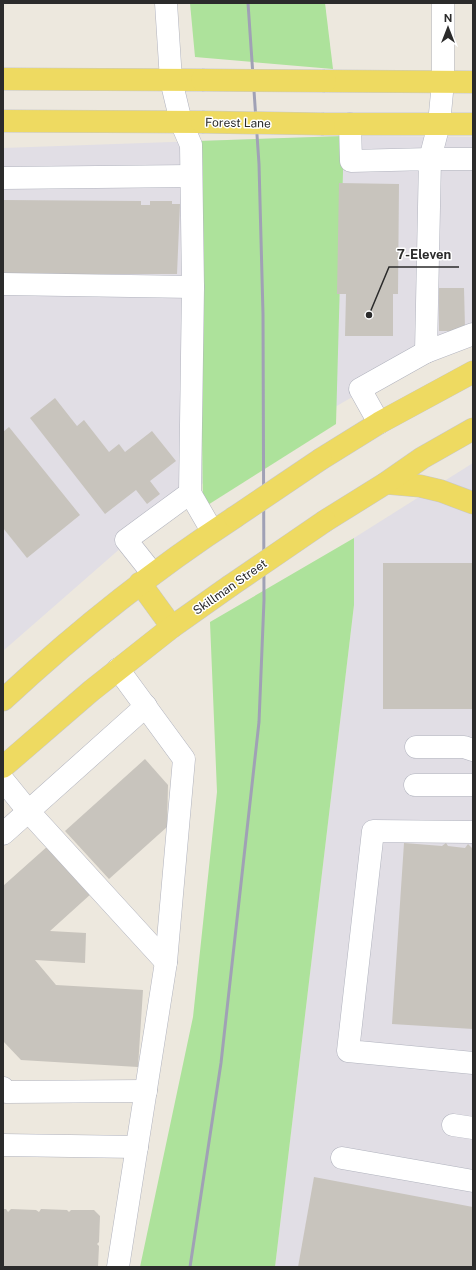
<svg xmlns="http://www.w3.org/2000/svg" width="476" height="1270" font-family="'Public Sans',sans-serif">
	<rect width="100%" height="100%" fill="#ede8de"/>
	<g fill="#e1dee5">
		<polygon points="344,136 473,137 473,344 354,396 178,498 3,651 3,148"/>
		<polygon points="473,463 473,1267 275,1267 354,605 354,538"/>
	</g>
	<g fill="#ade29b">
		<polygon points="190,3 325,3 333,69 195,57"/>
		<polygon points="344,136 336,424 203,508 198,141"/>
		<polygon points="354,538 354,605 275,1267 140,1267 193,1017 217,792 210,622"/>
	</g>
	<g fill="#c8c4bd">
		<polygon points="339,183 399,184 398,294 393,294 393,336 345,336 346,294 337,294"/>
		<polygon points="3,200 141,201 141,205 150,205 150,201 172,201 172,204 180,204 177,274 3,274"/>
		<polygon points="439,288 464,288 465,328 462,331 439,331"/>
		<polygon points="55,398 77,426 84,420 109,452 119,444 125,452 152,431 176,461 150,481 160,494 147,504 136,490 105,514 30,418"/>
		<polygon points="9,427 80,515 27,558 3,528 3,432"/>
		<rect x="383" y="563" width="90" height="146"/>
		<polygon points="145,759 168,785 167,827 109,879 65,831"/>
		<polygon points="404,843 442,846 446,843 448,846 465,848 468,844 473,849 473,1029 392,1024"/>
		<polygon points="49,845 92,893 50,931 86,933 85,963 35,960 56,985 143,990 138,1067 21,1060 3,1041 3,886"/>
		<polygon points="314,1177 473,1207 473,1267 298,1267"/>
		<polygon points="3,1209 6,1209 8,1212 11,1209 36,1210 39,1212 41,1209 67,1210 69,1212 71,1210 94,1210 100,1216 99,1242 97,1244 99,1246 98,1267 3,1267"/>
	</g>
	<g fill="none" stroke-linecap="round" stroke-linejoin="round">
		<g stroke="#b1b3be" stroke-width="23">
			<g id="minor">
				<polyline points="443,3 443,82 439,124 430,159 473,159"/>
				<polyline points="350,124 351,161 430,159 426,352 473,334"/>
				<polyline points="3,178 191,176"/>
				<polyline points="3,284 193,287 191,145 181,122 171,80 166,3"/>
				<polyline points="193,287 190,493 212,531"/>
				<polyline points="379,423 360,389 426,352"/>
				<polyline points="153,574 126,540 190,493"/>
				<polyline points="416,747 464,747 473,750"/>
				<polyline points="3,780 29,812 166,962"/>
				<polyline points="415,785 473,785"/>
				<polyline points="473,832 373,831 348,1051 473,1063"/>
				<polyline points="3,834 146,706"/>
				<polyline points="3,1088 6,1092 146,1091"/>
				<polyline points="453,1125 473,1128"/>
				<polyline points="3,1145 137,1147"/>
				<polyline points="342,1158 473,1181"/>
				<polyline points="118,1267 166,962 184,759 118,669"/>
			</g>
		</g>
		<g stroke="#c8c8c8" stroke-width="23">
			<g id="major">
				<polyline points="3,79 202,80"/>
				<polyline points="325,81 473,82"/>
				<polyline points="3,121 202,122"/>
				<polyline points="324,124 473,124"/>
				<polyline points="321,459 379,423 473,372"/>
				<polyline points="386,483 420,486 441,491 473,503"/>
				<polyline points="325,521 386,483 422,458 473,429"/>
				<polyline points="140,583 172,627"/>
				<path d="M3,700C75,633 152,571 235,517"/>
				<polyline points="3,767 91,691 172,627 230,586"/>
			</g>
		</g>
		<use href="#minor" stroke="#fff" stroke-width="22"/>
		<use href="#major" stroke="#eeda61" stroke-width="22"/>
		<polyline stroke="#a0a1b5" stroke-width="3" points="190,1267 221,1063 259,722 264,600 263,314 259,164 248,3"/>
		<g stroke="#c8c8c8" stroke-width="23" stroke-linecap="butt">
			<g id="major-bridge">
				<polyline points="202,80 325,81"/>
				<polyline points="202,122 324,124"/>
				<polyline points="235,517 321,459"/>
				<polyline points="230,586 325,521"/>
			</g>
		</g>
		<use href="#major-bridge" stroke="#eeda61" stroke-width="22"/>
	</g>
	<g text-anchor="middle" dominant-baseline="central" stroke-width="3" stroke-linejoin="round" paint-order="stroke">
		<g font-size="12" fill="#2b2b2b" stroke="#fff">
			<text transform="translate(238 123) rotate(1)">Forest Lane</text>
			<text transform="translate(230 587) rotate(-35)">Skillman Street</text>
		</g>
	</g>
	<path fill="none" stroke="#2b2b2b" stroke-width="1.5" d="M369 315L389 267H459"/>
	<circle fill="#2b2b2b" stroke="#fff" stroke-width="1.5" cx="369" cy="315" r="4"/>
	<g font-size="13" text-anchor="middle" font-weight="bold" fill="#2b2b2b" stroke="#fff" stroke-width="3" stroke-linejoin="round" paint-order="stroke">
		<text x="424" y="259">7-Eleven</text>
	</g>
	<rect width="476" height="1270" fill="none" stroke="#2b2b2b" stroke-width="8"/>
	<g transform="translate(448 28)" stroke="#ffffff" stroke-width="3" paint-order="stroke">
	<path d="M0-3L7 15L0 10L-7 15Z" fill="#2b2b2b"/>
	<text y="-6" font-size="11" font-weight="bold" text-anchor="middle" fill="#2b2b2b">N</text>
	</g>
</svg>
